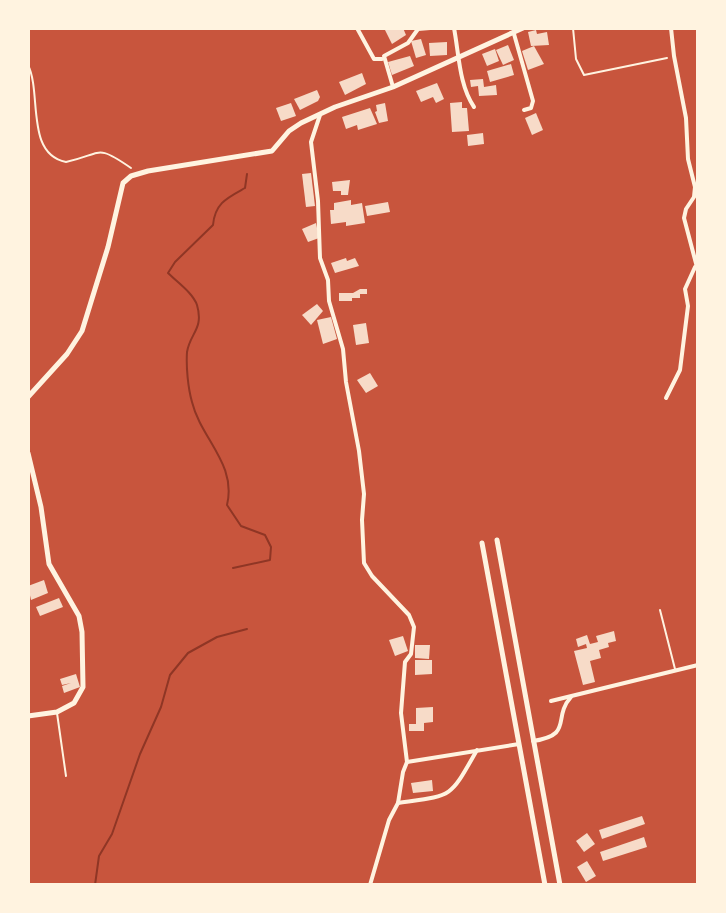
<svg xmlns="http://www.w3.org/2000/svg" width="726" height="913" font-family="'Fira Sans Condensed',sans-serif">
	<rect width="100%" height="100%" fill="#c8553d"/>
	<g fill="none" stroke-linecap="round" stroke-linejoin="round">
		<g stroke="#8f3625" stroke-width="2">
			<path d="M233,568L270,560L271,547L265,535L241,526L227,505C237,464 201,439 192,402C188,388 186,367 187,352C190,333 204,329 197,305C193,293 177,282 168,273L175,262L213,225C215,203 227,198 245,188L247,174"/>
			<polyline points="95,885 99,856 112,834 140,754 161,707 170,675 188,653 217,637 247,629"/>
		</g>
	</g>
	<g fill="#f7dbc8">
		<polygon points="389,28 403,28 406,35 392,44 385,30"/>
		<polygon points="536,30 537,34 547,32 549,45 531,46 528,32"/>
		<polygon points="421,39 426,55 416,58 411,41"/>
		<polygon points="447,42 447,55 430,56 429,43"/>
		<polygon points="508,45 514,60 503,65 496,50"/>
		<polygon points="534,46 544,64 528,70 522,51"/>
		<polygon points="495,49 499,61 487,66 482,54"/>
		<polygon points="410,56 414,66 392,75 388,62"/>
		<polygon points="511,64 514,75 490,82 487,71"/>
		<polygon points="362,73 366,84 345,95 339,82"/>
		<polygon points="483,79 484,87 496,85 497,95 479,96 478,86 471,87 470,80"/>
		<polygon points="437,83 444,99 436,103 433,97 421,102 416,91"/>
		<polygon points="317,90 320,97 318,101 300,110 294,99"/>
		<polygon points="462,102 462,108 467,108 469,131 452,132 450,103"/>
		<polygon points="291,103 296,116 281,121 276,108"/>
		<polygon points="385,103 388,121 379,123 375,112 377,111 376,105"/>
		<polygon points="370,108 377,124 358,130 357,125 346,129 342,117"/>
		<polygon points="536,113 543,130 532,135 525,118"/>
		<polygon points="483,133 484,144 468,146 467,135"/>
		<polygon points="311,173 315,206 306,207 302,174"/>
		<polygon points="350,180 348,195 341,195 341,191 333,191 332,182"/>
		<polygon points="351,200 351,205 362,203 365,223 346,226 346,222 331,224 330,210 334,210 334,203"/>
		<polygon points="388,202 390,212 367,216 365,206"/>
		<polygon points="316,223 319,238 308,242 302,229"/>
		<polygon points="346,258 347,261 355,258 359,266 335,273 331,263"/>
		<polygon points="360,289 367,289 367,294 360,294 360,298 352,298 352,301 339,301 339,293 353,293"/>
		<polygon points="317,304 323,311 311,325 302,315"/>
		<polygon points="331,317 337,339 323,344 317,320"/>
		<polygon points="366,323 369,343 356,345 353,325"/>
		<polygon points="370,373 378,386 366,393 357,380"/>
		<polygon points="44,580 48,593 31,600 28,586"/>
		<polygon points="59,598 63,607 40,616 36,607"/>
		<polygon points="614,631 616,641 608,643 609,647 599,650 601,658 590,661 595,682 583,685 574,651 587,648 586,644 578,647 576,639 587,635 590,644 598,642 596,636"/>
		<polygon points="403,636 408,651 395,656 389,640"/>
		<polygon points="415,645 430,645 429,659 415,658"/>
		<polygon points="415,660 432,660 432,674 415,675"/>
		<polygon points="76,674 80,687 64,693 62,686 71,683 62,685 60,679"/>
		<polygon points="433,707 433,722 424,723 424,731 409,731 409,724 416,724 416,708"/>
		<polygon points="432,780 433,791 413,793 411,783"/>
		<polygon points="642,816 645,824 602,839 599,830"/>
		<polygon points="587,833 595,844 584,852 576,841"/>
		<polygon points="644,837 647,847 603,861 600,852"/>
		<polygon points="587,861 596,876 586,882 577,867"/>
	</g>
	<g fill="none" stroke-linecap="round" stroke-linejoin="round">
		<g stroke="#fff3e0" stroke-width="2">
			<polyline points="573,28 576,59 584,75 667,58"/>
			<path d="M28,65C42,93 25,154 66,162C103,154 95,143 131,168"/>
		</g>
		<g stroke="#fff3e0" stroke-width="2">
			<polyline points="660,610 675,669"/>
			<polyline points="57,713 66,776"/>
		</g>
		<g stroke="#fff3e0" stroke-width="4">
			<polyline points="357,28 374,59 382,59"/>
			<path d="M454,28C459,54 459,85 474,107"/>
			<polyline points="671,28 674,56 686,118 688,159 695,187 694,197 686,209 684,218 698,271"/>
			<polyline points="514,34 533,101 531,108 524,110"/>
			<polyline points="393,87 384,56 408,43 418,29 430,28"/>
			<polyline points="320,115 311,142 318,201 320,258 328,280 329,301 343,349 346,382 359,451 364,494 362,520 364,563 372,576 409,615 414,627 411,654 405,662 401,713 407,762 403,772 398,803 389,820 370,885"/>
			<polyline points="666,398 680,370 688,306 685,289 695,267"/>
			<polyline points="551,701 698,665"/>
			<path d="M533,741C574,735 552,718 571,697"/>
			<polyline points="407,762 519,744"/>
			<path d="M398,803C454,795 449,799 477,750"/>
		</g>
		<g stroke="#fff3e0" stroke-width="5">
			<polyline points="28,397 67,354 82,331 108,247 123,183 131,176 148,171 272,151 289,131 301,123 335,107 393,87 523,28"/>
			<polyline points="28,453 41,507 49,564 79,616 82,632 83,687 74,703 57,712 28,716"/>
			<polyline points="497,540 560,885"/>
			<polyline points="482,543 545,885"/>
		</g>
	</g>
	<rect width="726" height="913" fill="none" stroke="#fff3e0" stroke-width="60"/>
</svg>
